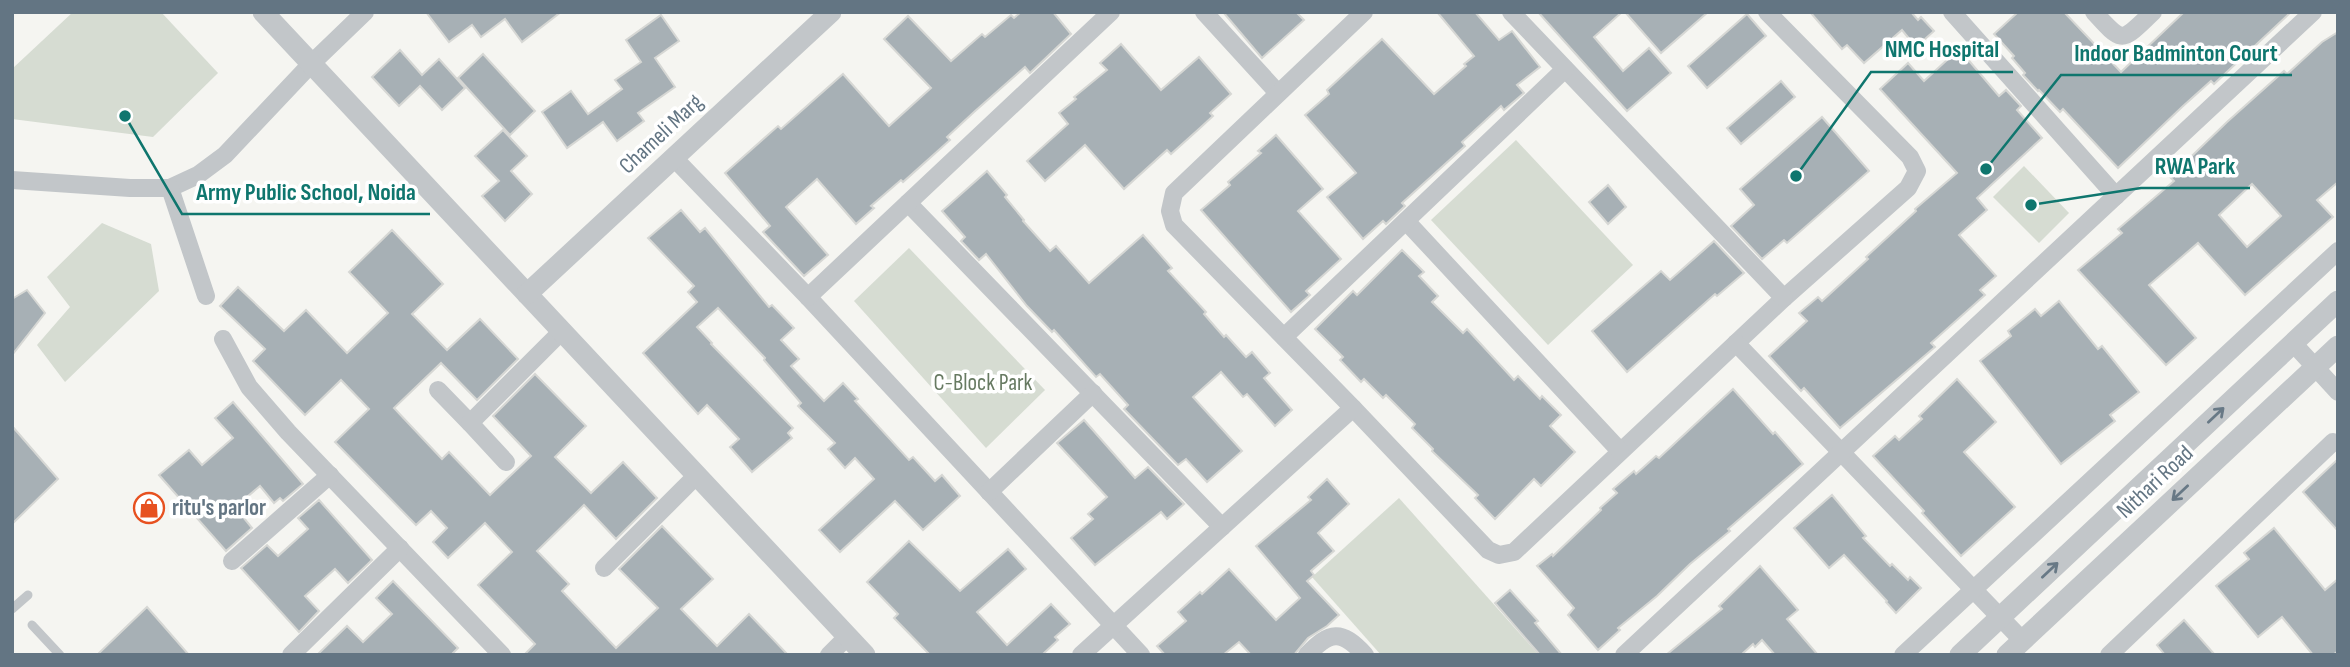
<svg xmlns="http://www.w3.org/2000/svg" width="2350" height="667" font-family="'Sofia Sans Condensed',sans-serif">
	<rect width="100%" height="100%" fill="#f5f5f1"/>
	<g fill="#d6dcd2">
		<polygon points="73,12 161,12 218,73 153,137 12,119 12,69"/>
		<polygon points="1516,140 1633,265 1548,345 1431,220"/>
		<polygon points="2024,166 2069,213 2039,243 1993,197"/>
		<polygon points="102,223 151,244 159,291 65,382 37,345 70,307 47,277"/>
		<polygon points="909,248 1045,390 986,448 854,301"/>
		<polygon points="1399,498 1539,655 1381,655 1312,577"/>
	</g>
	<g fill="#a7b0b5" stroke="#d6d7d4" stroke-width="2" fill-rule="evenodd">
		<polygon points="426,12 561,12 522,42 505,19 481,37 472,25 449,42"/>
		<polygon points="1021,12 1053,12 1071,34 1030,73 1025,67 974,112 947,137 950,140 903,182 901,180 871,206 874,208 856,224 817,179 786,207 828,255 804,276 763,232 770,226 725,173 778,126 781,129 843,74 889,126 931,88 884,39 908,16 951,61 982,34 985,37 1011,15 1014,18"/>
		<polygon points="1223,12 1296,12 1304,20 1262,58"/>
		<polygon points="1437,12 1475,12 1499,40 1512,31 1540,67 1517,85 1524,93 1504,110 1501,106 1462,142 1465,146 1402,203 1405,206 1386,224 1383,221 1363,239 1327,197 1356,173 1305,115 1329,94 1327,90 1382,39 1434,94 1466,66 1464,64 1474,56"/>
		<polygon points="1538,12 1622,12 1594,37 1623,71 1649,48 1671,73 1627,111"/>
		<polygon points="1625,12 1708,12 1661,53"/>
		<polygon points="1810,12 1911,12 1918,20 1921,17 1934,31 1916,47 1902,30 1864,63 1847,45 1842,49"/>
		<polygon points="2018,12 2064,12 2121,72 2184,12 2291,12 2214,84 2211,81 2182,107 2118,168 2063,109 2060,112 2039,90 2038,91 2023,75 2025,73 2012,58 2014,56 1994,34"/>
		<polygon points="1747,14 1766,36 1707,88 1688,66"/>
		<polygon points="661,15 679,41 655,58 675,87 638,113 644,121 617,141 603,122 567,148 542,112 571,91 588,114 622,89 615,80 641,62 626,40"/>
		<path d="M2338,32V182L2317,200L2333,217L2245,295L2198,243L2149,285L2196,338L2166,365L2078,270L2122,233L2118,229L2174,181L2170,177L2227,122L2284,71L2287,74L2322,42ZM2252,184L2281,216L2247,247L2219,215Z"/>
		<polygon points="1121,44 1161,90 1199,57 1231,94 1210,113 1213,116 1200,128 1171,154 1167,150 1124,189 1085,145 1045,181 1027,161 1068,124 1059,113 1076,99 1074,97 1107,70 1100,63"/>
		<polygon points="1959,49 1999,96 2006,90 2021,106 2017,110 2042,138 1977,198 1987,210 1959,235 1996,276 1980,290 1985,295 1931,343 1935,347 1840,428 1804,388 1801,391 1769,356 1807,321 1799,313 1818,297 1822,301 1868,259 1866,257 1916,211 1915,209 1957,173 1880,89 1908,63 1924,81"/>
		<polygon points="400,50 422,75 439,59 465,88 442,110 420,86 399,106 372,77"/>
		<polygon points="483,54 535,111 510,135 458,78"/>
		<polygon points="1781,81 1795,97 1741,144 1727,128"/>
		<polygon points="1822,117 1869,171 1787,243 1784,240 1762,259 1731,226 1754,205 1740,189"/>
		<polygon points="503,130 527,156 511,171 532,194 505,221 482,196 499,181 475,156"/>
		<polygon points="1276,135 1323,189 1298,211 1341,259 1306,291 1310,295 1291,312 1201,210 1230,185 1228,182 1261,153 1258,151"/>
		<polygon points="987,171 1007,195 1005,197 1024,220 1023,221 1050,251 1056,246 1089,283 1143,235 1172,268 1168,271 1206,312 1204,314 1224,337 1226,335 1246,357 1252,352 1270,373 1264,378 1292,410 1275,426 1247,394 1243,397 1221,372 1193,397 1242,451 1207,482 1186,459 1178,465 1124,409 1128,405 1100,374 1096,377 1054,330 1052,332 1027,306 986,254 979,260 961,241 965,237 942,211"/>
		<polygon points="1608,185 1626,207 1608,224 1589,202"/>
		<polygon points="681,210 700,232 705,228 769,307 772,305 794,328 781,340 799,359 791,366 824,401 843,383 858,399 855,401 909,460 913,457 935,481 942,475 960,496 923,530 895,501 840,552 819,530 874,479 855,458 845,468 828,449 835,443 798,406 801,403 764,360 765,358 718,308 697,327 712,343 711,344 793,428 788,433 792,438 752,472 730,447 739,439 707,405 698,414 643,353 697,302 688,292 694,286 648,238"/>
		<polygon points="392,230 443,284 412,314 447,350 480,319 518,359 477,400 441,363 394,408 442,459 449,452 490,495 531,456 493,416 535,374 586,426 555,457 591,493 623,462 657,498 616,539 584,505 537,551 569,584 562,591 616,648 658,608 619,569 662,526 713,579 681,609 717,646 749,614 788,655 524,655 535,644 478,585 512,552 485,523 448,558 433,542 447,528 431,511 416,525 335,442 369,409 341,380 305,415 253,361 265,349 220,306 238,287 284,331 306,310 347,353 388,313 349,272"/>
		<polygon points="1714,241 1744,273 1717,296 1715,294 1627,372 1592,331 1661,271 1670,280"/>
		<polygon points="1402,250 1424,272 1419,276 1438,296 1432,302 1463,333 1467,329 1514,380 1518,376 1540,399 1542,396 1561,415 1550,426 1575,452 1541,486 1534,479 1495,519 1475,498 1478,495 1432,451 1433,449 1412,428 1415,424 1386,395 1383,398 1364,379 1361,382 1340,360 1343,357 1315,329 1353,291 1357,295"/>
		<polygon points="27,290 45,313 12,355 12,299"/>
		<polygon points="2059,301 2098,349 2102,346 2139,392 2110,415 2115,421 2061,464 1980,361 2011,336 2008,331 2035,309 2041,316"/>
		<polygon points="1957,379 1996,422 1964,452 2015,507 1961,556 1922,513 1924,511 1873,456 1895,436 1899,440 1922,419 1919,416"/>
		<polygon points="1733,389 1773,434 1775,432 1803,464 1728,529 1730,531 1690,564 1657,596 1618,628 1620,630 1598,650 1568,615 1574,608 1537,566 1552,554 1553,556 1601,510 1600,508 1617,493 1613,489 1634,471 1636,474 1656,456 1659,458"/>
		<polygon points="233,402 303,484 283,501 280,498 274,503 260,486 235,507 252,528 226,551 159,475 189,450 202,465 233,438 215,418"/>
		<polygon points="1084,420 1135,478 1148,467 1184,504 1167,519 1161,512 1095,565 1071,538 1093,519 1088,514 1107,497 1057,443"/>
		<polygon points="12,426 58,479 12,524"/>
		<polygon points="2338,459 2338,531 2303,492"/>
		<polygon points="1327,479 1349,504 1318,533 1334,551 1311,571 1314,575 1307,581 1339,615 1327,626 1308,638 1294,655 1251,655 1239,642 1223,655 1165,655 1157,646 1186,621 1178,612 1200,592 1202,594 1229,569 1276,620 1300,598 1256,546 1311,500 1308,497"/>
		<polygon points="1832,495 1866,536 1863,538 1890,566 1892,564 1908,580 1910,577 1921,588 1896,613 1886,602 1887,601 1844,555 1829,568 1794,528"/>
		<polygon points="319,500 372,560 348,583 335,569 305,596 319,611 299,632 241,568 267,545 278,556 308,529 298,518"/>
		<polygon points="2274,528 2325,590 2338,579 2338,651 2333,655 2313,655 2282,617 2258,637 2216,586 2249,559 2244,553"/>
		<polygon points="909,541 960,591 1008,549 1026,569 977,612 1007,645 1051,604 1070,624 1055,637 1058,640 1042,655 930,655 894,618 898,614 867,582"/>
		<polygon points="1760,566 1798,610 1787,619 1818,655 1775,655 1762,640 1755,647 1753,644 1741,655 1666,655 1722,609 1719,606"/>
		<polygon points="393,581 458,648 451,655 317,655 347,626 363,642 392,614 376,598"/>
		<polygon points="1510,590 1538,621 1535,623 1562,655 1540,655 1495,603"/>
		<polygon points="147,607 189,655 97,655"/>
		<polygon points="2184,620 2215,655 2165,655 2157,645"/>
	</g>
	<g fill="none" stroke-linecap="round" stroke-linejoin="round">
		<g stroke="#c2c6c9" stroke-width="9">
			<polyline points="12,609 28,595"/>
			<polyline points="32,625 60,655"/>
		</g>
		<g stroke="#c2c6c9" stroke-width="18">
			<polyline points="1204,12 1278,93"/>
			<polyline points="1364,12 1174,193 1170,211 1174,225 1353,408 1488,550 1499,555 1514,552 1784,298 1908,188 1917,171 1910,157 1767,12"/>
			<polyline points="1511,12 1784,298"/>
			<polyline points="1952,12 2116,196"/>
			<path d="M2094,12C2124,45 2121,42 2153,12"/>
			<polyline points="674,158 808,297 1141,655"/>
			<polyline points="12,180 130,188 170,188 198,175 225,155 311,64 365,12"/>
			<polyline points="170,188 206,296"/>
			<polyline points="908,203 1222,527"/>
			<polyline points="1406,221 1620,451"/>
			<polyline points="808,297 1111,12"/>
			<polyline points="1284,337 1565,69"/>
			<polyline points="223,339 249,387 288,432 502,655"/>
			<polyline points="1736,343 2023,641"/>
			<polyline points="2293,343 2338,392"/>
			<polyline points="438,390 470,423"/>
			<polyline points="506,462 470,423 562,331"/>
			<polyline points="989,492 1093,393"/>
			<polyline points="232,561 330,475"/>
			<polyline points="604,568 697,475"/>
			<polyline points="291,655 400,548"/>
			<polyline points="829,655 848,636"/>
			<polyline points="1081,655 1353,408"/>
			<path d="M1307,655C1330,631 1341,629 1365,655"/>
			<polyline points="1624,655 2313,12"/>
			<polyline points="1903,655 2338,251"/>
			<polyline points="2109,655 2333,442"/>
		</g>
		<g stroke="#c2c6c9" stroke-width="21">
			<polyline points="263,12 865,655"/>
			<polyline points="527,294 831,12"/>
			<polyline points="1960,655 2338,301"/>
			<polyline points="2007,655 2338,346"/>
		</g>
	</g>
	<defs><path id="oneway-shaft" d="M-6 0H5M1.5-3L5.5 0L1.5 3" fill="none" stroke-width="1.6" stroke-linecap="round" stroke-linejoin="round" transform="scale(1.75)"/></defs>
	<g stroke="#687986">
		<use href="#oneway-shaft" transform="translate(2216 415) rotate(-43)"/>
		<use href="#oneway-shaft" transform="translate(2180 493) rotate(137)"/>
		<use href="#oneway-shaft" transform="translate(2050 570) rotate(-43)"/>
	</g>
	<defs>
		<g id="shop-ring" transform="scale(1.575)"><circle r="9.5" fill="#fff" stroke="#e75120" stroke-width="1.5"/><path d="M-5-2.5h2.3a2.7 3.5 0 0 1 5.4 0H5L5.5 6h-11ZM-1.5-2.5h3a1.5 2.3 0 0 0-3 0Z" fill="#e75120"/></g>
	</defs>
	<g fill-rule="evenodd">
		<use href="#shop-ring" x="149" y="508"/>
	</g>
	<g text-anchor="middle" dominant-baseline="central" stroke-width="7" stroke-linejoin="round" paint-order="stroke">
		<g font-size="23" fill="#637583" stroke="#fff">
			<text transform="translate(661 134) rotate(-43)">Chameli Marg</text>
			<text transform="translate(2155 482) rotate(-43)">Nithari Road</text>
		</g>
		<g font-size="23" fill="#677a62" stroke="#fff">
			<text x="983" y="383">C-Block Park</text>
		</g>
		<g font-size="23" font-weight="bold" fill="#637583" stroke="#fff" text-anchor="start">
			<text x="172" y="508">ritu's parlor</text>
		</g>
	</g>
	<path fill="none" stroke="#0f766e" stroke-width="2.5" d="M1796 176L1871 72H2013M1986 169L2061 75H2292M2031 205L2141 188H2250M125 116L182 214H430"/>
	<g fill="#0f766e" stroke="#fff" stroke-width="2.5">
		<circle cx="1796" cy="176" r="7"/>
		<circle cx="1986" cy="169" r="7"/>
		<circle cx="2031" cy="205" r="7"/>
		<circle cx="125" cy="116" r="7"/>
	</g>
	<g font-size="24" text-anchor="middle" font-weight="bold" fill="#0f766e" stroke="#fff" stroke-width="7" stroke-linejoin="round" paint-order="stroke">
		<text x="1942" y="57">NMC Hospital</text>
		<text x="2176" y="61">Indoor Badminton Court</text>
		<text x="2195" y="174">RWA Park</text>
		<text x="306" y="200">Army Public School, Noida</text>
	</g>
	<rect width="2350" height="667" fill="none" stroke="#637583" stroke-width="28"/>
</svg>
